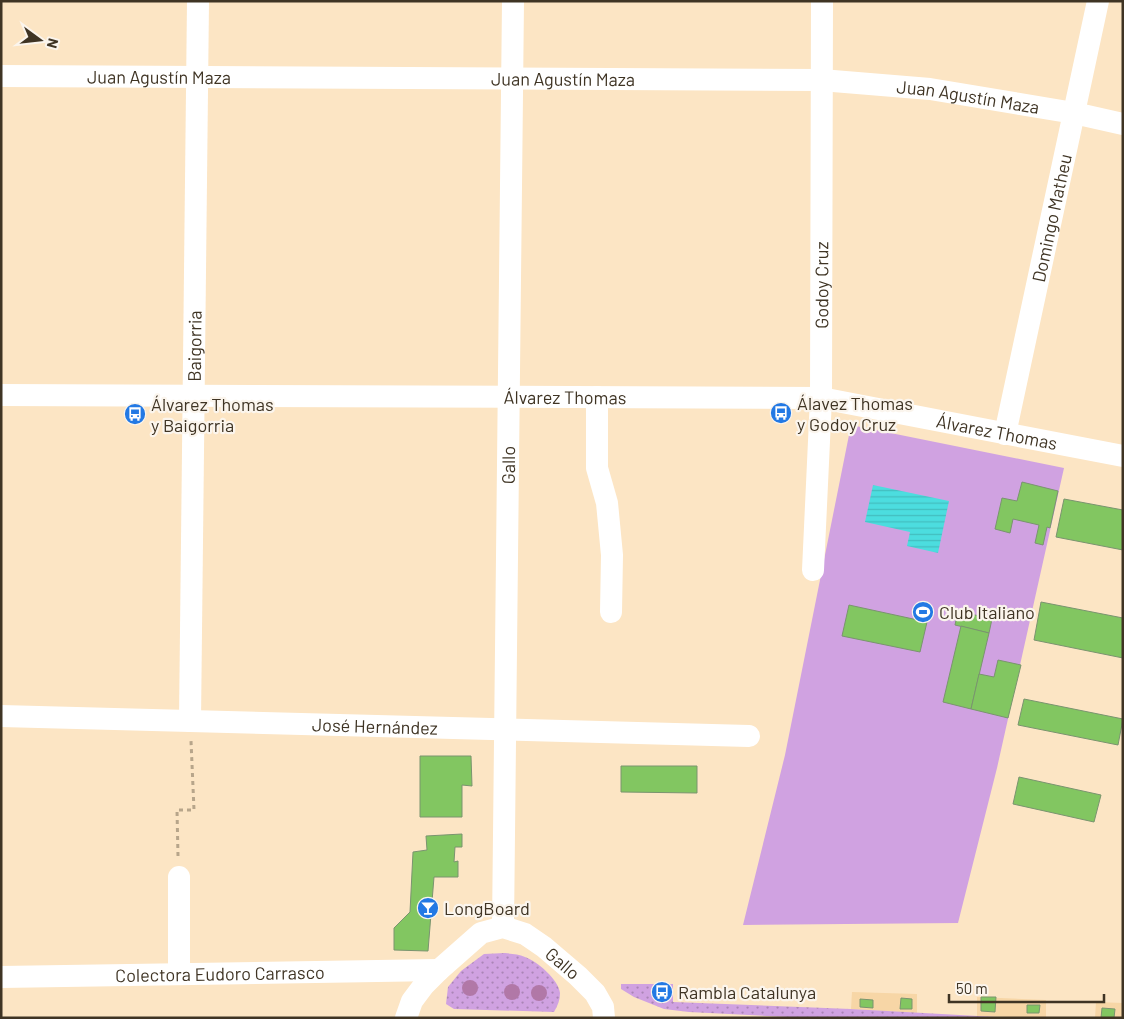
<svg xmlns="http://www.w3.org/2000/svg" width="1124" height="1019" font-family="Barlow,sans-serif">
	<defs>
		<pattern id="grass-dots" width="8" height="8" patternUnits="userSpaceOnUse" patternTransform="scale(1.25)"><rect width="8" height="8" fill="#d0a2e1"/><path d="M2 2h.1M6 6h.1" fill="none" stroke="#aa85b6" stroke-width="1.8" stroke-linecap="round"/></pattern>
		<pattern id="water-rules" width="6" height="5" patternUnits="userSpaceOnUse" patternTransform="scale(1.25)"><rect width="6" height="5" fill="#4cdddf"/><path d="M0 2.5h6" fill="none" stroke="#43bebf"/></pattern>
	</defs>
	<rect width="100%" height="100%" fill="#fce5c4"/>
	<g fill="#f7d6a6">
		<polygon points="852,992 917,994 917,1013 851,1009"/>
		<polygon points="977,997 1046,1000 1046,1018 977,1016"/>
		<polygon points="1096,1002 1123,1003 1123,1018 1095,1018"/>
	</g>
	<g fill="url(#grass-dots)">
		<path d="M505,953C512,954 519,954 525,957C537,961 559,980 560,993C560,1000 558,1005 554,1012L454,1009L446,1004L448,987L461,971L484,954Z"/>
		<polygon points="621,984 673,984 673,1002 851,1009 1014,1018 808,1018 689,1012 664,1009 634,997 621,989"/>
	</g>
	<polygon fill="#d0a2e1" points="851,425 1064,468 997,768 958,923 743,925 785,755"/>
	<polygon fill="url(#water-rules)" points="873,485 949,501 938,553 907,546 910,532 865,522"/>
	<g fill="#82c661" stroke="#7a946f">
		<polygon points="1022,482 1058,491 1050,528 1047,527 1043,545 1035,543 1039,525 1013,519 1010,533 995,529 1002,498 1017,501"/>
		<polygon points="1064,499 1123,510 1123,550 1056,537"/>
		<polygon points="1041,602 1123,618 1123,658 1034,640"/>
		<polygon points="849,605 927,622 920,652 842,636"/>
		<polygon points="958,611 992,619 989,633 955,625"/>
		<polygon points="961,626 989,633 971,709 943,702"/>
		<polygon points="998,660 1021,665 1008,718 971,709 979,674 994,677"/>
		<polygon points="1024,699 1123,719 1118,745 1018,725"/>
		<polygon points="420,756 471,756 472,786 462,785 462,817 420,817"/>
		<polygon points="621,766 697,766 697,793 621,792"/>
		<polygon points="1019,777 1101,795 1094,822 1013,804"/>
		<polygon points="462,834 462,847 455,847 454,862 458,861 458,877 434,877 428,951 394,950 394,928 410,912 413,852 427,850 426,836"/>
		<polygon points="981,997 996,997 995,1012 981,1011"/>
		<polygon points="901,998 912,999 912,1009 900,1009"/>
		<polygon points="860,999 873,1000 873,1008 860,1007"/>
		<polygon points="1027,1005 1040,1005 1039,1013 1027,1013"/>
		<polygon points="1102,1008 1115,1009 1114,1018 1101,1018"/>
	</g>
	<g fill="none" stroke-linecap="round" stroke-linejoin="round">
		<polyline stroke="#b7a58a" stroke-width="3" stroke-dasharray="4 4" stroke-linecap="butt" points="178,856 177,810 194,810 191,741"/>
		<g stroke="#fff" stroke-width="22">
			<path id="s1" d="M1,76L821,80L930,89L1074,113L1123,124"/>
			<path id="s2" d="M1,395L821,398L1123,456"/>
			<polyline points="597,397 597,468 607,503 612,555 611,612"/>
			<path id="s3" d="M1005,434L1098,1"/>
			<path id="s4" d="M813,570L821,398L822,1"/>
			<path id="s5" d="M1,716L749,736"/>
			<path id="s6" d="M190,721L198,1"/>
			<polyline points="179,877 179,974"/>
			<path id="s7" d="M503,927L513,1"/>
			<path id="s8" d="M1,977L439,970"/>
			<path id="s9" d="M406,1018L412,1001L424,985L439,970L481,933L503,927L525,934L544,947L578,976L595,993L603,1007L604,1018"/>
		</g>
	</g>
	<g fill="#b178a7">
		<circle cx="470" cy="988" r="8"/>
		<circle cx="512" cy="992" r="8"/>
		<circle cx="539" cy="993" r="8"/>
	</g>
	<defs>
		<g id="bus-disc" transform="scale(1.125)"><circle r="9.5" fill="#2379e4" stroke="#fbf5ed"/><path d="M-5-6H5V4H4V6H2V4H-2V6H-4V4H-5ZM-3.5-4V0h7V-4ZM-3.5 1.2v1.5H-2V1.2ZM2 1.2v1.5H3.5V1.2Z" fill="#fff"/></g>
		<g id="stadium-disc" transform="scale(1.125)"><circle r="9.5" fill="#2379e4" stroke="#fbf5ed"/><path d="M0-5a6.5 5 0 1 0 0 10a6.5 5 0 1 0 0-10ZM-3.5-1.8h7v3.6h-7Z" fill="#fff"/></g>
		<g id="bar-disc" transform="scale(1.125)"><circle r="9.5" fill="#2379e4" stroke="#fbf5ed"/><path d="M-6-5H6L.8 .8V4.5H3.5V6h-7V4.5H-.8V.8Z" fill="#fff"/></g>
	</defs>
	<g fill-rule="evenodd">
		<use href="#bus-disc" x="781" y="413"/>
		<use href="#bus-disc" x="135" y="414"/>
		<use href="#stadium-disc" x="923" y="612"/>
		<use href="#bar-disc" x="428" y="908"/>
		<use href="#bus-disc" x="662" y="992"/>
	</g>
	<g text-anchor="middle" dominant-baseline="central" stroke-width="4.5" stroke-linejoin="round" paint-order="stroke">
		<g font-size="18" fill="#3f3424" stroke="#fbf5ed">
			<text stroke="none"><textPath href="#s1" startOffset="158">Juan Agustín Maza</textPath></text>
			<text stroke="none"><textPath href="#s1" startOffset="562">Juan Agustín Maza</textPath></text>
			<text stroke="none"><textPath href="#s1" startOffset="968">Juan Agustín Maza</textPath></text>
			<text stroke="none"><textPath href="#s3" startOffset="221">Domingo Matheu</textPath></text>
			<text stroke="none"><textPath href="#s4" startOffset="285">Godoy Cruz</textPath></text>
			<text stroke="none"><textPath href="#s6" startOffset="375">Baigorria</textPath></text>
			<text stroke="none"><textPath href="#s2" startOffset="564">Álvarez Thomas</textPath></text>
			<text stroke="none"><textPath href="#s2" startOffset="999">Álvarez Thomas</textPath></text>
			<text stroke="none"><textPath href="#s7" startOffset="462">Gallo</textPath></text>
			<text stroke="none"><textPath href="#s5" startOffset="374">José Hernández</textPath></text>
			<text stroke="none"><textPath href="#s9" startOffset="209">Gallo</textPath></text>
			<text stroke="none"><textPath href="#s8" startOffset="219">Colectora Eudoro Carrasco</textPath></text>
		</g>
		<g font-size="18" fill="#3f3424" stroke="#fbf5ed" text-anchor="start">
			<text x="797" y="403">Álavez Thomas<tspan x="797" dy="21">y Godoy Cruz</tspan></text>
			<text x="151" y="404">Álvarez Thomas<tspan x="151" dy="21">y Baigorria</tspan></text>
			<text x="939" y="612">Club Italiano</text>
			<text x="444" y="908">LongBoard</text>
			<text x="678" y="992">Rambla Catalunya</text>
		</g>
	</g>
	<rect width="1124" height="1019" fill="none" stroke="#3f3424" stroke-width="5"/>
	<g transform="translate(40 40) rotate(105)" stroke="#fbf5ed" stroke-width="4" paint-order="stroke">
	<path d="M0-4L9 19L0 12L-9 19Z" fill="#3f3424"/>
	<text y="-8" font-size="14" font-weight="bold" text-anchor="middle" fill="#3f3424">N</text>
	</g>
	<path d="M949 994v8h155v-8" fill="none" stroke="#3f3424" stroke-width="2.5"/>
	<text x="956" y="994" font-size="15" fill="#3f3424" stroke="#fbf5ed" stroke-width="4" paint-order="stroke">50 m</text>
</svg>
